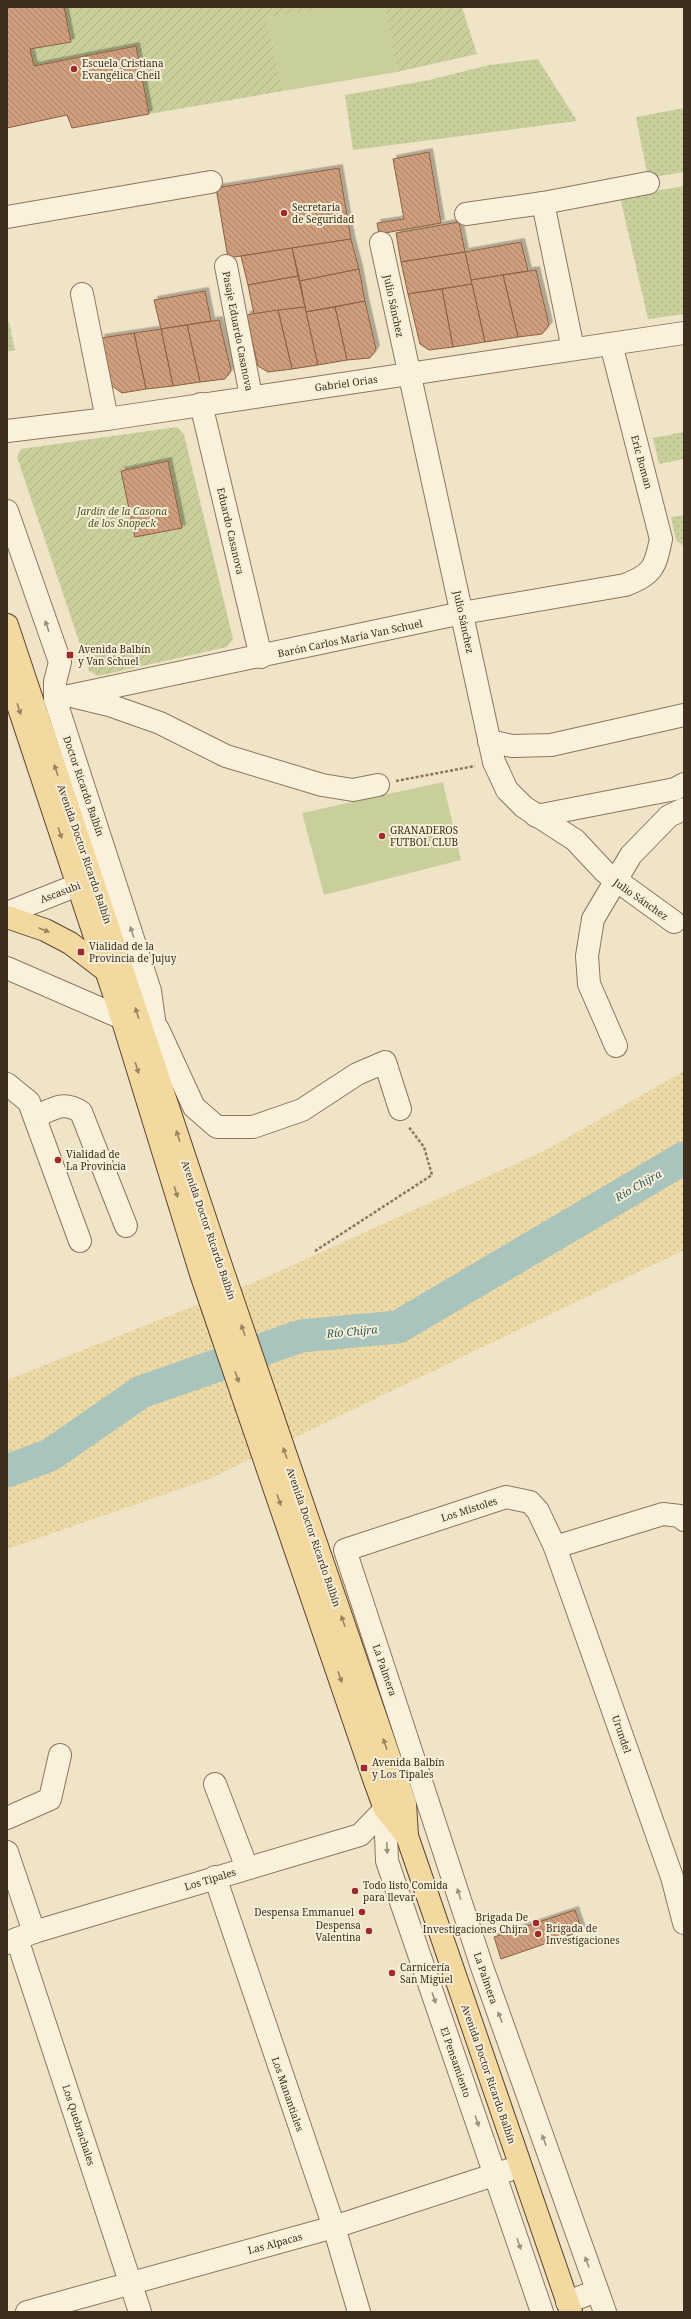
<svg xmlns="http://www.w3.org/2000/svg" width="691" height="2319" font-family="'Noto Serif',serif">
	<defs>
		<pattern id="grass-dots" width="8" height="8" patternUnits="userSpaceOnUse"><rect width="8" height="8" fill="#c9cf9b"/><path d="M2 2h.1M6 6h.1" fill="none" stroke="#aeb285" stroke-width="1.8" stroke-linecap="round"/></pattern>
		<pattern id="sand-dots" width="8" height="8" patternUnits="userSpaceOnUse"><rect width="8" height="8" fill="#ecd9a5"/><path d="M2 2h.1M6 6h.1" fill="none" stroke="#cbbb8e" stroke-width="1.8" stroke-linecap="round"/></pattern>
		<pattern id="garden-furrows" width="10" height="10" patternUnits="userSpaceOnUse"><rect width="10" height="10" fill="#c9cf9b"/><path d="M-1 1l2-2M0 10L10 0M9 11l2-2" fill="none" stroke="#aeb285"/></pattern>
		<pattern id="building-back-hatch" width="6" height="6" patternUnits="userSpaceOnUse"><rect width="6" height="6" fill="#cf9f7d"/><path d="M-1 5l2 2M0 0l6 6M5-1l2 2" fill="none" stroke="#a98266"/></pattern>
		<filter id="shadow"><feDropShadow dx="3.5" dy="-3.5" stdDeviation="0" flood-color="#0004"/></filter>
	</defs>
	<rect width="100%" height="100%" fill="#f0e4c8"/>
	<g fill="url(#grass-dots)">
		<polygon points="538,59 577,121 353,150 345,95 429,80 489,65"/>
		<polygon points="684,108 684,172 648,178 636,117"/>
		<polygon points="684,186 684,314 648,319 620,197"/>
		<polygon points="7,322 9,322 15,350 7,352"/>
		<polygon points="684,432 684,459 659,464 653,438"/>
		<polygon points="684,515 684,545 682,545 676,540 671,517"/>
	</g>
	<polygon fill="url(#sand-dots)" points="684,1071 684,1250 209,1479 7,1549 7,1380 262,1279 546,1150"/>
	<g fill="#c9cf9b">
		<polygon points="332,7 385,7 397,72 283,91 267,18"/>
		<polygon points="443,782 461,860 324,895 302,813"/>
	</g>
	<g fill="url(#garden-furrows)">
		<polygon points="7,7 332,7 267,18 283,91 149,114 135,46 7,72"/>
		<polygon points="385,7 462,7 477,54 397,72"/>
		<polygon points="177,427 184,434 233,639 227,647 98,676 89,671 17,457 21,449"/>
	</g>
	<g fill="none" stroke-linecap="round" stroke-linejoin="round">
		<polyline stroke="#a9c4bc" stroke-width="33" points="7,1471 50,1455 141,1392 301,1336 398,1327 684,1158"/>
	</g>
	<g fill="url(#building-back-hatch)" stroke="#8d5f41" filter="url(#shadow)">
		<polygon points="7,7 64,7 71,42 30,49 34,66 136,46 149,114 72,128 67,115 7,128"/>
		<polygon points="429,152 441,223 379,234 377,223 404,219 393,159"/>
		<polygon points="339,168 351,239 228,258 216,188"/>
		<polygon points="459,222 465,252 401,262 396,233"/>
		<polygon points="351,239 359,269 300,281 292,248"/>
		<polygon points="521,242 528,271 471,280 465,252"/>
		<polygon points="292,248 298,276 248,285 241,256"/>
		<polygon points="465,252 472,284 408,294 401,262"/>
		<polygon points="359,269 365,301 306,312 300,281"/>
		<polygon points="536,270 549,325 542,334 518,337 503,275"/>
		<polygon points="503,275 518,337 485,342 471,280"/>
		<polygon points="298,276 305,307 254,314 248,285"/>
		<polygon points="472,284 485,342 453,347 442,289"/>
		<polygon points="442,289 453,347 429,350 420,344 408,294"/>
		<polygon points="205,291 211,321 161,329 154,300"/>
		<polygon points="365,301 376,349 370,358 347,360 335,307"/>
		<polygon points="305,307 318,365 292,369 278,310"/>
		<polygon points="335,307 347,360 318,365 306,312"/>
		<polygon points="278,310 292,369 268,372 258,366 246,315"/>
		<polygon points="219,320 231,370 225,379 200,382 187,325"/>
		<polygon points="187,325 200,382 173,386 161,329"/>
		<polygon points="161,329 173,386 146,389 134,333"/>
		<polygon points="134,333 146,389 122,393 112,386 101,338"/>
		<polygon points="168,461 182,528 135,537 121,471"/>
		<polygon points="575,1910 582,1931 501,1959 494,1937"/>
	</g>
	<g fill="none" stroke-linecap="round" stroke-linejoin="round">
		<g stroke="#8d765c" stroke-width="24">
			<g id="minor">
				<polyline points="543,203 573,349"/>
				<polyline points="466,214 543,203 648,183"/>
				<polyline points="7,217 211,182"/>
				<polyline points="381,243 494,762 507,790 524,807 575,840 605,872 674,922"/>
				<polyline points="226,266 251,396"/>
				<polyline points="82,294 107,419"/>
				<polyline points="201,404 261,657"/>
				<polyline points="7,431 107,419 684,333"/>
				<polyline points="7,511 60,662 55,682 55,699 150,991 157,1041 154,1065"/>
				<polyline points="76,697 109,705 160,723 226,756 322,785 353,790 378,785"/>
				<path d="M55,699L462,613L625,585C653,574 655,568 661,539L611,344"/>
				<polyline points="489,741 512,746 551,745 684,715"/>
				<polyline points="536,816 675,789 684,784"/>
				<polyline points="7,913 95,878"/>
				<polyline points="7,968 122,1018"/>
				<polyline points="158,1029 194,1107 217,1127 253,1127 302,1110 357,1074 385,1062 400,1109"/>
				<polyline points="616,1046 589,984 587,956 593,919 631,855 669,816 684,809"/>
				<polyline points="7,1084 29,1102 80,1241"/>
				<path d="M35,1117C53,1109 63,1100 81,1112L126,1226"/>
				<polyline points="555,1547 672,1877 684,1923"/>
				<polyline points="215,1784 247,1868"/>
				<polyline points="385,1809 387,1861 542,2312"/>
				<polyline points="7,1818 50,1799 60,1755"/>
				<polyline points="7,1852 34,1932"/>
				<polyline points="215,1877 334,2227 359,2312"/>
				<polyline points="17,1939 140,2312"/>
				<polyline points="7,1943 34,1932 360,1835 385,1809 392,1807"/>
				<polyline points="567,2302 597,2291"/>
				<polyline points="27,2312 334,2227 509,2170"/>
				<polyline points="605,2312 482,1967 345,1550 506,1497 530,1502 538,1511 555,1547 663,1514 680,1516 684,1520"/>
			</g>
		</g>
		<g stroke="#5b4430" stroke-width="24">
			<g id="major">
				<polyline points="7,625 221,1266 405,1803 407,1836 571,2312"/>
				<polyline points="7,672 122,1018 201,1274 374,1779 385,1809 407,1836"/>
				<polyline points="7,917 45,930 70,943 104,969"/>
			</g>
		</g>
		<g stroke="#8d765c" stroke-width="2.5" stroke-dasharray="3 2" stroke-linecap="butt">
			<polyline points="396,781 475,766"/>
			<polyline points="315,1251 432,1175 424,1147 408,1126"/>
		</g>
		<use href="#minor" stroke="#faf1dc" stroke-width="22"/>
		<use href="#major" stroke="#f3d9a0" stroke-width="22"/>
	</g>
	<defs><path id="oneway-solid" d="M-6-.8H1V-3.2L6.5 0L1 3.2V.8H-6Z"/></defs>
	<g fill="#9c907e">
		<use href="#oneway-solid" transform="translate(47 626) rotate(-109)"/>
		<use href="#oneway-solid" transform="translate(132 932) rotate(-108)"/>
		<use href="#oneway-solid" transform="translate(387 1848) rotate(87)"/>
		<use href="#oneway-solid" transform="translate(459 1894) rotate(-108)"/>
		<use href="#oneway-solid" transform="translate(434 1998) rotate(71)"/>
		<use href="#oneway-solid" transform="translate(500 2017) rotate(-110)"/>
		<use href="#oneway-solid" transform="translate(477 2121) rotate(71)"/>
		<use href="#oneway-solid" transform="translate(544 2140) rotate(-110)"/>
		<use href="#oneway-solid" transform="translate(519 2244) rotate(71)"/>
		<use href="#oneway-solid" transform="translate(587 2262) rotate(-110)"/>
	</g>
	<g fill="#988460">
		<use href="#oneway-solid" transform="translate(19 709) rotate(72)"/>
		<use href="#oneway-solid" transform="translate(56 770) rotate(-109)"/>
		<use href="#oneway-solid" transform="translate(60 833) rotate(72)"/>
		<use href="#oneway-solid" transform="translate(44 930) rotate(23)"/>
		<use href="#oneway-solid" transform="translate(137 1013) rotate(-108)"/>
		<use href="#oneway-solid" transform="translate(137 1068) rotate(73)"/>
		<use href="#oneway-solid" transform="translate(178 1136) rotate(-108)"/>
		<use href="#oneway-solid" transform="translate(176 1192) rotate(73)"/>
		<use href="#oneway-solid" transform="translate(243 1330) rotate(-109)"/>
		<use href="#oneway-solid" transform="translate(237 1377) rotate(71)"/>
		<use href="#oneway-solid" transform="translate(285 1453) rotate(-109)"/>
		<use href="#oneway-solid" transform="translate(279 1500) rotate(71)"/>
		<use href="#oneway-solid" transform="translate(343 1621) rotate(-109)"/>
		<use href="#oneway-solid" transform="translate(340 1677) rotate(71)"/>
		<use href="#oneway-solid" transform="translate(385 1744) rotate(-109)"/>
	</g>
	<g fill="#9e2a2b" stroke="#f7eed8" stroke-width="1.5">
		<circle cx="74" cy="69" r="4"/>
		<circle cx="284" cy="213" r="4"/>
		<rect x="66" y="651" width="8" height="8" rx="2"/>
		<circle cx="382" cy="836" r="4"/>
		<rect x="77" y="948" width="8" height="8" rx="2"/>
		<circle cx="58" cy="1160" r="4"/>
		<rect x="360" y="1764" width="8" height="8" rx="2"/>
		<circle cx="355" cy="1891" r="4"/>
		<circle cx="362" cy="1912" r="4"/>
		<circle cx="536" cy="1923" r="4"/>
		<circle cx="369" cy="1931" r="4"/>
		<circle cx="538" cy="1934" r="4"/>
		<circle cx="392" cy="1973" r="4"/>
	</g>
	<g text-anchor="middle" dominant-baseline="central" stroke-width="4" stroke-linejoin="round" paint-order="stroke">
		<g font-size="10" fill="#3d2e20" stroke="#f7eed8" text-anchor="start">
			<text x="82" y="63">Escuela Cristiana<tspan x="82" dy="12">Evangélica Cheil</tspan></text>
			<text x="292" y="207">Secretaria<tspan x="292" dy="12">de Seguridad</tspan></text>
			<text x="78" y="649">Avenida Balbín<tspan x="78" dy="12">y Van Schuel</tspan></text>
			<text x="390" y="830">GRANADEROS<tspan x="390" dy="12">FUTBOL CLUB</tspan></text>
			<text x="89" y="946">Vialidad de la<tspan x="89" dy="12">Provincia de Jujuy</tspan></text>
			<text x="66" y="1154">Vialidad de<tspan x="66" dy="12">La Provincia</tspan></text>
			<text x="372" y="1762">Avenida Balbín<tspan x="372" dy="12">y Los Tipales</tspan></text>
			<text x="363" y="1885">Todo listo Comida<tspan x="363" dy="12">para llevar</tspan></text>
			<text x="354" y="1912" text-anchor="end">Despensa Emmanuel</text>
			<text x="528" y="1917" text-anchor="end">Brigada De<tspan x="528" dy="12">Investigaciones Chijra</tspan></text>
			<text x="361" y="1925" text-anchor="end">Despensa<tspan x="361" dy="12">Valentina</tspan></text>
			<text x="546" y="1928">Brigada de<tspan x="546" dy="12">Investigaciones</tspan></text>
			<text x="400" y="1967">Carnicería<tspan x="400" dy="12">San Miguel</tspan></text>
		</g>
		<g font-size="10" fill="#3d2e20" stroke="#f7eed8">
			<text transform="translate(394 306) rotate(78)">Julio Sánchez</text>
			<text transform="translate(238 331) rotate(79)">Pasaje Eduardo Casanova</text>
			<text transform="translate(346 383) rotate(-8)">Gabriel Orias</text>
			<text transform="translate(642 462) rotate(75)">Eric Boman</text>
			<text transform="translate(231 531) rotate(77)">Eduardo Casanova</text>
			<text transform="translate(464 622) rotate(78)">Julio Sánchez</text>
			<text transform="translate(350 638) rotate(-12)">Barón Carlos María Van Schuel</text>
			<text transform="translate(84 786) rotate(71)">Doctor Ricardo Balbín</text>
			<text transform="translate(85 854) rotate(71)">Avenida Doctor Ricardo Balbín</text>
			<text transform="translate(60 892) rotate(-21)">Ascasubi</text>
			<text transform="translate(641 899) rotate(35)">Julio Sánchez</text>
			<text transform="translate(209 1230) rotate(71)">Avenida Doctor Ricardo Balbín</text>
			<text transform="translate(469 1509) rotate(-18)">Los Mistoles</text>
			<text transform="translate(314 1537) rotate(71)">Avenida Doctor Ricardo Balbín</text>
			<text transform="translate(385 1670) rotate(71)">La Palmera</text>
			<text transform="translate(622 1734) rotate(71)">Urundel</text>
			<text transform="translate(210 1879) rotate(-17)">Los Tipales</text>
			<text transform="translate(486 1978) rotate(71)">La Palmera</text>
			<text transform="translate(456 2062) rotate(71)">El Pensamiento</text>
			<text transform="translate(489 2074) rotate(71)">Avenida Doctor Ricardo Balbín</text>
			<text transform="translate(288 2094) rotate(71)">Los Manantiales</text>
			<text transform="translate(79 2125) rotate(72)">Los Quebrachales</text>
			<text transform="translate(275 2243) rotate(-15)">Las Alpacas</text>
		</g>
		<g font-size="10" font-style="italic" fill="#4d5a26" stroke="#f7eed8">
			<text x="122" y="511">Jardín de la Casona<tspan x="122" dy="12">de los Snopeck</tspan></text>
		</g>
		<g font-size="11" font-style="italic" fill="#2f5d5a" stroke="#f7eed8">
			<text transform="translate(638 1185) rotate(-30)">Río Chijra</text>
			<text transform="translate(352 1331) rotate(-5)">Río Chijra</text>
		</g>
	</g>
	<rect width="691" height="2319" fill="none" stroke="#3d2e20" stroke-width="16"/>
</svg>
